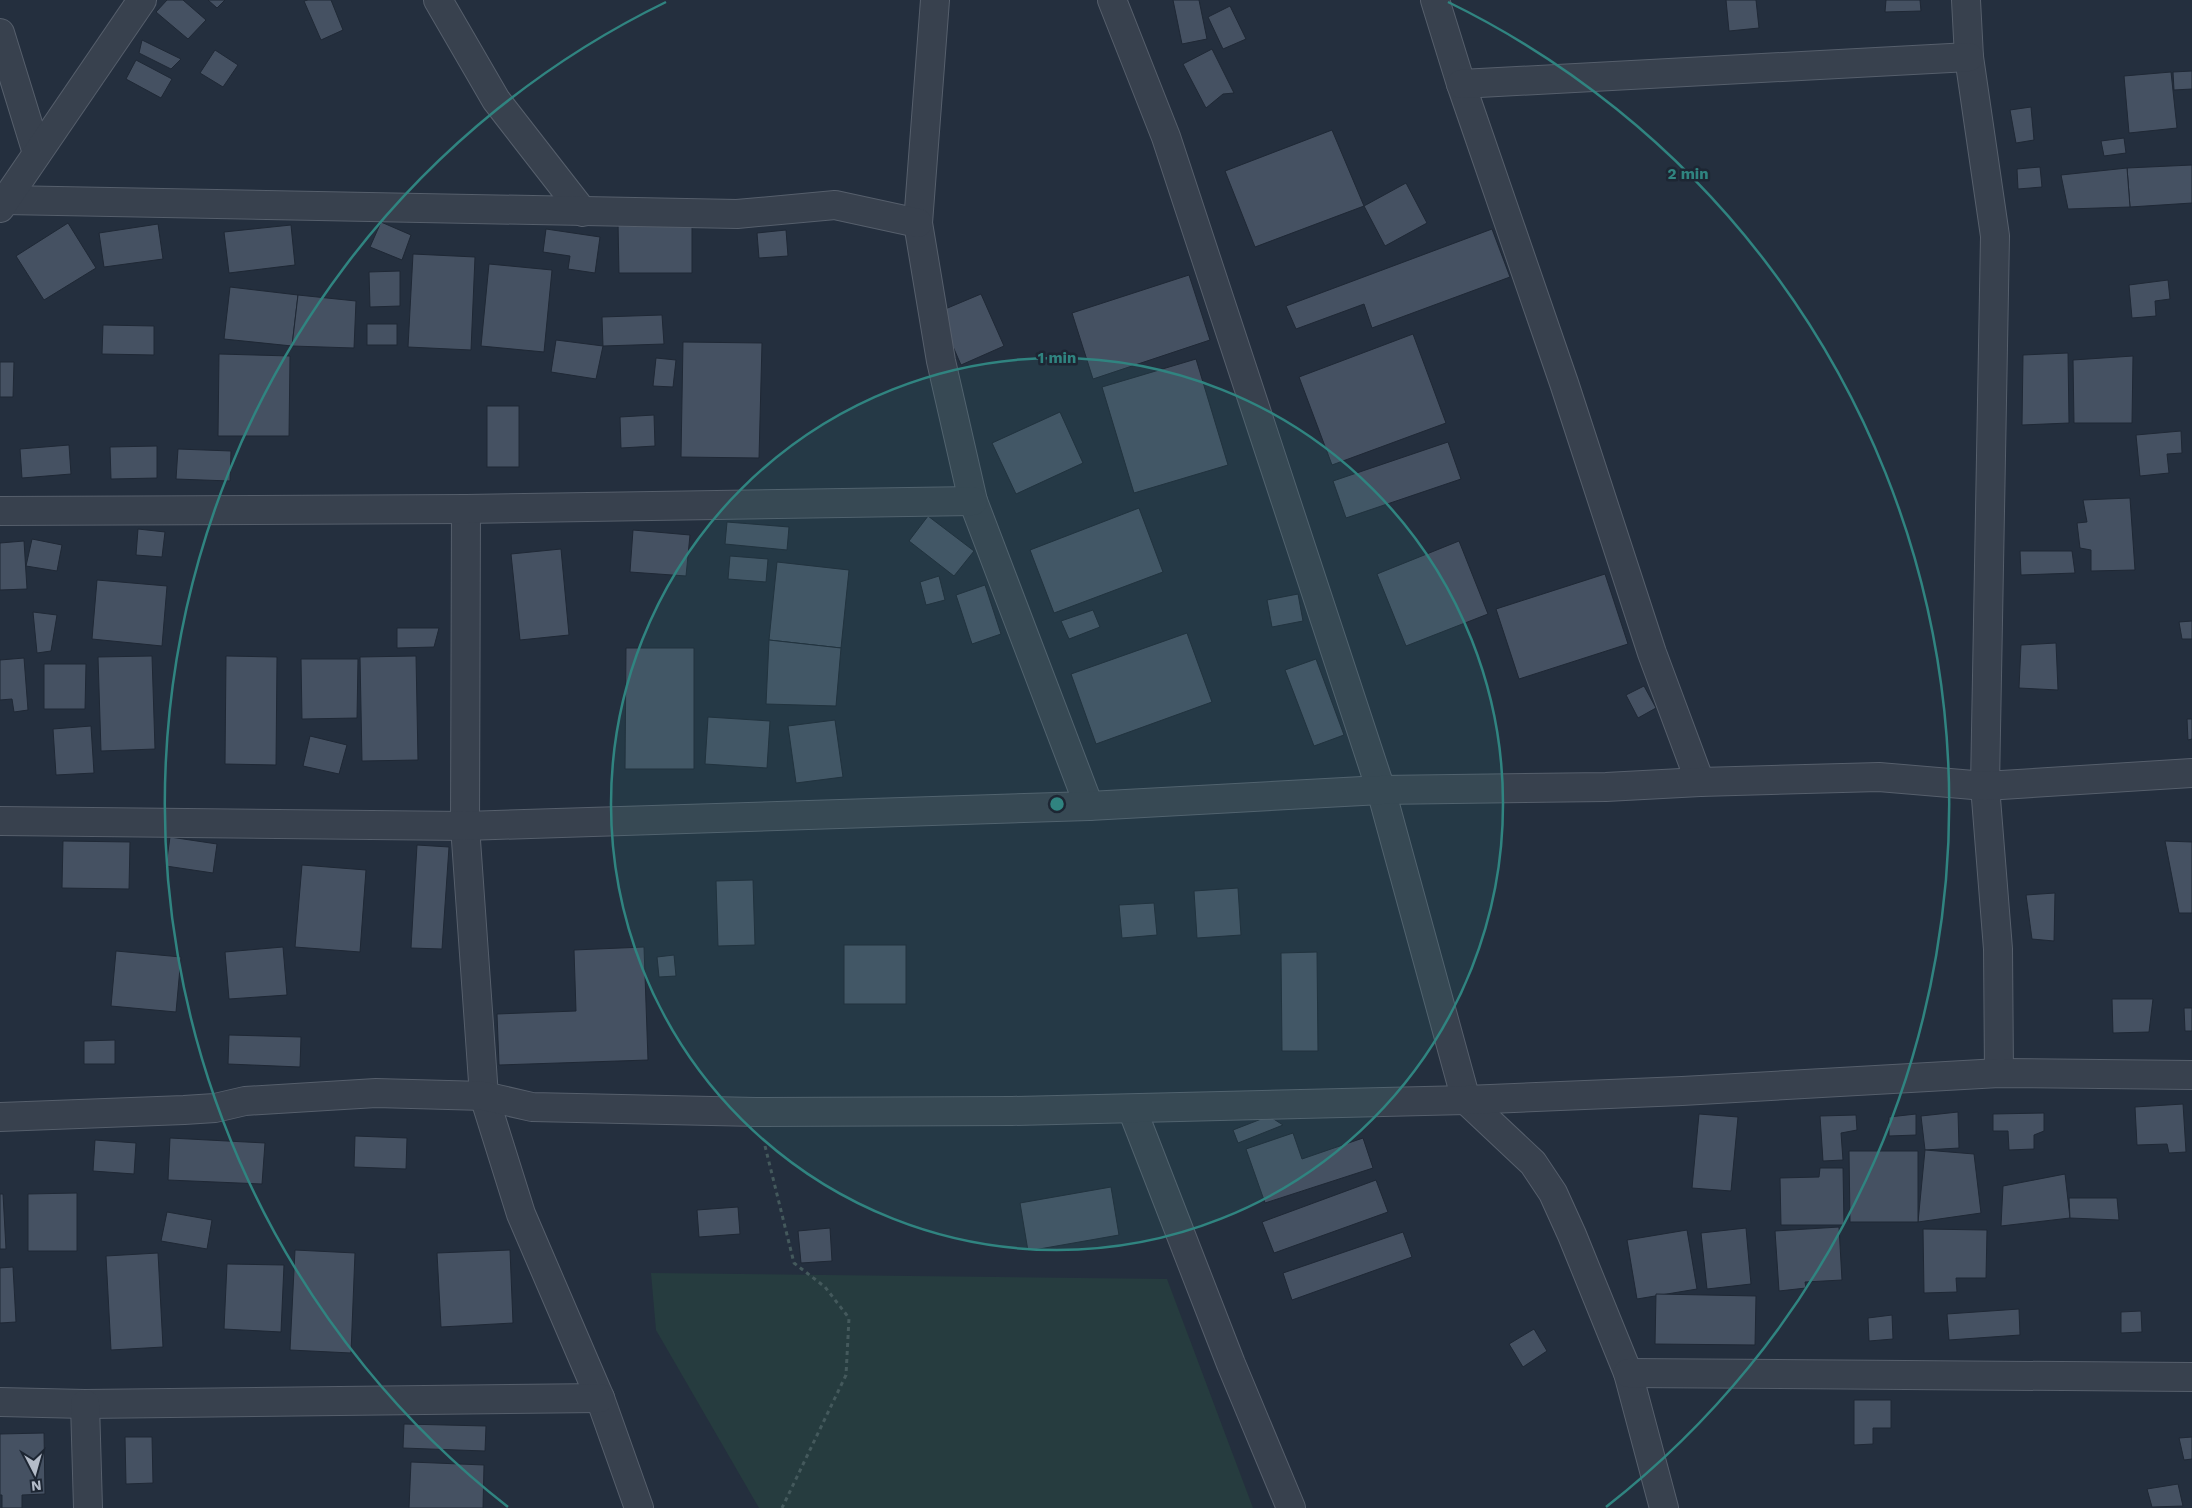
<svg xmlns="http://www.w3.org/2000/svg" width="2192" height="1508" font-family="'Work Sans',sans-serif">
	<rect width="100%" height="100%" fill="#242f3e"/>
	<polygon fill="#263c3f" points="651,1273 1167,1279 1253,1508 759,1508 656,1330"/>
	<g fill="#455162" stroke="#1f2835">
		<polygon points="167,0 183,0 206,20 188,39 156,12"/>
		<polygon points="208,0 225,0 217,8"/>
		<polygon points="308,0 331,0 343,30 321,40 304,1"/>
		<polygon points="1173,0 1199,0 1207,39 1182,44"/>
		<polygon points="1726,0 1756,0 1759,28 1729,31"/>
		<polygon points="1886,0 1920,0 1921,11 1885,12"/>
		<polygon points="1230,6 1246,39 1223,49 1208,17"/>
		<polygon points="142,40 181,59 171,69 139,53"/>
		<polygon points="1212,49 1234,93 1223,94 1206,108 1183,64"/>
		<polygon points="215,50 238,65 223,87 200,73"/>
		<polygon points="136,60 172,79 161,98 126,79"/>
		<polygon points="2192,71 2192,89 2174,90 2173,72"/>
		<polygon points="2171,72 2177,128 2129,133 2124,76"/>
		<polygon points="2031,107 2034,140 2016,143 2010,110"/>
		<polygon points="1332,130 1364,206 1255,247 1225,171"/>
		<polygon points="2124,138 2126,153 2104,156 2101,141"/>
		<polygon points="2192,165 2192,203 2130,207 2127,168"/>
		<polygon points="2040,167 2042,187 2018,189 2017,169"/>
		<polygon points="2127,168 2130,207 2068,209 2061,175"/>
		<polygon points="1406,183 1427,223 1385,246 1364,206"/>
		<polygon points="381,222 411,235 402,260 370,247"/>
		<polygon points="618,222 692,222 692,273 619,273"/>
		<polygon points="68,223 96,268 44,300 16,256"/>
		<polygon points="158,224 163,259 104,267 99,233"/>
		<polygon points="291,225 295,265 229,273 224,232"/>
		<polygon points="546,229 600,237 595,273 568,269 570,256 543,252"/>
		<polygon points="1492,229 1510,277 1372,328 1364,304 1296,329 1286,306"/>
		<polygon points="786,230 788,256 759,258 757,233"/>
		<polygon points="413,254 475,257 471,350 408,347"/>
		<polygon points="489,264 552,270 544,352 481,346"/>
		<polygon points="400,271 400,306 370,307 369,272"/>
		<polygon points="1189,275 1210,340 1093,379 1072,313"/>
		<polygon points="2168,280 2170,299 2155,301 2156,316 2132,318 2129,285"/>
		<polygon points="230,287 298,295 292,346 224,339"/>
		<polygon points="981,294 1004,346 961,365 938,312"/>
		<polygon points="298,295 356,301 354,348 292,346"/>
		<polygon points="662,315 664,344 603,346 602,317"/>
		<rect x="367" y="324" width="30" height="21"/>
		<polygon points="103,325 154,326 154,355 102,354"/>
		<polygon points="1413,334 1446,423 1332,465 1299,377"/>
		<polygon points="556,340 603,346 596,379 551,372"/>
		<polygon points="683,342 762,343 759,458 681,457"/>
		<polygon points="2068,353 2069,423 2022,425 2023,355"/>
		<polygon points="219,354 290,356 289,436 218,436"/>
		<polygon points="2133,356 2132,423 2074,423 2073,360"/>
		<polygon points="656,358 676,360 673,387 653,386"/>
		<polygon points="1196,359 1228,465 1134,493 1102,387"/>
		<polygon points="0,362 14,362 13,397 0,397"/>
		<rect x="487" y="406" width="32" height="61"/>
		<polygon points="1060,412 1083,463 1016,494 992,443"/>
		<polygon points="654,415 655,446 621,448 620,417"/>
		<polygon points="2181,431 2182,453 2167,454 2169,473 2140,476 2136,435"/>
		<polygon points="1448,442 1461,479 1346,518 1333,481"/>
		<polygon points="69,445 71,474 22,478 20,449"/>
		<polygon points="157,446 157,478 111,479 110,447"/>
		<polygon points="178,449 231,451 230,481 176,479"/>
		<polygon points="2130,498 2135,570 2091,571 2091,550 2080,548 2077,523 2087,522 2083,500"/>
		<polygon points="1139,508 1163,572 1054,613 1030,550"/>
		<polygon points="928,516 974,551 954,576 909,541"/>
		<polygon points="727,522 789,527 787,550 725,544"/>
		<polygon points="138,529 165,532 162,557 136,555"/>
		<polygon points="633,530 690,535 686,576 630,572"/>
		<polygon points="32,539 62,545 57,571 26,566"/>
		<polygon points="24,541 27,589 0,590 0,543"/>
		<polygon points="1459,541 1488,614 1406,646 1377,574"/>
		<polygon points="561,549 569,635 520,640 511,554"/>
		<polygon points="2020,551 2072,551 2075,573 2021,575"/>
		<polygon points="730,556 768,559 766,582 728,579"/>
		<polygon points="777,562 849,570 841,648 769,640"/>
		<polygon points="1605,574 1628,644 1519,679 1496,609"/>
		<polygon points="939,576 945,600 926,605 920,582"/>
		<polygon points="97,580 167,586 162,646 92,639"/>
		<polygon points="985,585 1001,634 972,644 956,595"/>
		<polygon points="1298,594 1303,621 1272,627 1267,600"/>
		<polygon points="1093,610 1100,627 1069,639 1061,621"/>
		<polygon points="33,612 57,615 51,651 37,653"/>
		<polygon points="2192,621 2192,639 2182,639 2179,622"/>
		<polygon points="397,628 439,628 434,647 397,648"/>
		<polygon points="1187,633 1212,702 1096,744 1071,674"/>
		<polygon points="769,640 841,648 836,706 766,704"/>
		<polygon points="2056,643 2058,690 2019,688 2021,645"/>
		<polygon points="626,648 694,648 694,769 625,769"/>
		<polygon points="152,656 155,749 101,751 98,657"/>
		<polygon points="226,656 277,657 276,765 225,764"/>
		<polygon points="416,656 418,760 362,761 360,657"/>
		<polygon points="24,658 28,710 14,712 12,699 0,700 0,660"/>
		<polygon points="301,659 358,659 357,718 302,719"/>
		<polygon points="1316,659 1344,735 1314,746 1285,670"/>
		<polygon points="44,664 86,664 85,709 44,709"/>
		<polygon points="1644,686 1656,708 1638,718 1626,695"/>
		<polygon points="708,717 770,721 767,768 705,764"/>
		<polygon points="2187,719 2192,719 2192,739 2188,740"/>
		<polygon points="835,720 843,777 796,783 788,726"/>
		<polygon points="91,726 94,773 56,775 53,729"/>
		<polygon points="310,736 347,745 339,774 303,766"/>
		<polygon points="170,837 217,844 213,873 166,866"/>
		<polygon points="63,841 130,842 129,889 62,888"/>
		<polygon points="2165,841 2192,842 2192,913 2179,913"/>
		<polygon points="417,845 449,847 442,949 411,948"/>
		<polygon points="302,865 366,870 360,952 295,947"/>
		<polygon points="753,880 755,945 718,946 716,881"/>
		<polygon points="1238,888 1241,935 1197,938 1194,891"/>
		<polygon points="2055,893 2054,941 2032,939 2026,895"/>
		<polygon points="1154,903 1157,935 1122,938 1119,905"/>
		<rect x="844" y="945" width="62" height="59"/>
		<polygon points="283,947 287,995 229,999 225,952"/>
		<polygon points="644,947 648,1060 499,1065 497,1014 576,1011 574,950"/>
		<polygon points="116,951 181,957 176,1012 111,1006"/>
		<polygon points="1317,952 1318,1051 1282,1051 1281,953"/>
		<polygon points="674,955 676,976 659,977 657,957"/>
		<polygon points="2112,999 2153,999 2149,1032 2113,1033"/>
		<polygon points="2184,1008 2192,1008 2192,1031 2185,1031"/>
		<polygon points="229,1035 301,1037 300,1067 228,1064"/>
		<polygon points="115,1040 115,1064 84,1064 84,1041"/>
		<polygon points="2183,1104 2186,1152 2169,1153 2167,1144 2137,1145 2135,1107"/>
		<polygon points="1958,1112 1959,1148 1925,1150 1921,1116"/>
		<polygon points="2044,1113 2044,1131 2034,1135 2034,1149 2009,1150 2008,1131 1993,1131 1993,1114"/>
		<polygon points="1699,1114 1738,1117 1731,1191 1692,1188"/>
		<polygon points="1916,1114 1916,1135 1889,1136 1889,1117"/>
		<polygon points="1856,1115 1857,1130 1841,1133 1843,1160 1823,1161 1820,1116"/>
		<polygon points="1269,1116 1283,1125 1238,1143 1233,1130"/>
		<polygon points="1293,1133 1302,1159 1363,1138 1373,1168 1265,1203 1246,1149"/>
		<polygon points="355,1136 407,1138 406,1169 354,1167"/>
		<polygon points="170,1138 265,1143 262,1184 168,1180"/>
		<polygon points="95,1140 136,1143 134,1174 93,1171"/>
		<polygon points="1925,1150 1974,1154 1981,1213 1918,1222"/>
		<polygon points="1849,1151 1918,1151 1918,1222 1850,1222"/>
		<polygon points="1820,1168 1843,1168 1844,1225 1781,1225 1780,1178 1819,1177"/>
		<polygon points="2065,1174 2070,1218 2001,1226 2003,1186"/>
		<polygon points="1376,1180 1388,1212 1274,1253 1262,1222"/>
		<polygon points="1111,1187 1119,1235 1028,1251 1020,1203"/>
		<polygon points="77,1193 77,1251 28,1251 28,1194"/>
		<polygon points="0,1194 3,1194 6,1249 0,1249"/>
		<polygon points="2069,1198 2117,1198 2119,1220 2070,1218"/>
		<polygon points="738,1207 740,1234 699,1237 697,1210"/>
		<polygon points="167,1212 212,1220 207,1249 161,1241"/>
		<polygon points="1839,1227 1842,1280 1805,1282 1806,1288 1779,1291 1775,1231"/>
		<polygon points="830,1228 832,1261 801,1263 798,1231"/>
		<polygon points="1746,1228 1751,1284 1707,1289 1701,1233"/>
		<polygon points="1923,1229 1987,1230 1986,1278 1956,1278 1957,1292 1924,1293"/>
		<polygon points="1687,1230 1697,1289 1637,1299 1627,1240"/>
		<polygon points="1403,1232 1412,1257 1292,1300 1283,1273"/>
		<polygon points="295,1250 355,1253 351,1353 290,1350"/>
		<polygon points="510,1250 513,1323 441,1327 437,1253"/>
		<polygon points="158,1253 163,1347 111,1350 106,1256"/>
		<polygon points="227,1264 284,1265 281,1332 224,1329"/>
		<polygon points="13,1267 16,1322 0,1323 0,1268"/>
		<polygon points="1656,1294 1756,1296 1755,1345 1655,1344"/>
		<polygon points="2019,1309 2020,1335 1949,1340 1947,1314"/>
		<polygon points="2141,1311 2142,1332 2121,1333 2121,1312"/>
		<polygon points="1892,1315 1893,1339 1869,1341 1868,1318"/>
		<polygon points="1534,1329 1547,1351 1523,1367 1509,1344"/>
		<polygon points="1854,1400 1891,1400 1891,1428 1873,1428 1873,1444 1854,1445"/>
		<polygon points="404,1424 486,1426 485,1451 403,1448"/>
		<polygon points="44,1433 45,1494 22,1495 22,1508 2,1508 2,1495 0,1495 0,1434"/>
		<polygon points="125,1437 152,1437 153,1483 126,1484"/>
		<polygon points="2192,1437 2192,1459 2184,1460 2179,1438"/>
		<polygon points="411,1462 484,1465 483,1508 409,1508"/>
		<polygon points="2178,1484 2183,1506 2152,1507 2147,1489"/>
	</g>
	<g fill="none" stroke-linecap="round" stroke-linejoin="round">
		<g stroke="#565f6c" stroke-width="30">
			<g id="street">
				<polyline points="438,0 496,100 583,212"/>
				<polyline points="935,0 918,223 941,361 973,501 1089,806"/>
				<polyline points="1112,0 1166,137 1381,790 1466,1100 1533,1163 1553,1193 1572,1235 1628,1373 1664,1508"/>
				<polyline points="1435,0 1461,84 1564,383 1652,653 1700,782"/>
				<polyline points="1966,0 1969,57 1995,236 1985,786 1998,949 1999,1073"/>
				<polyline points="0,33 37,153"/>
				<polyline points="1461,84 1969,57"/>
				<polyline points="5,200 737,214 835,205 918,223"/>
				<polyline points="0,208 142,0"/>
				<polyline points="466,509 465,826 484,1096 521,1214 600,1398 639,1508"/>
				<polyline points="0,511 466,509 973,501"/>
				<polyline points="0,821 465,826 1089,806 1381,790 1606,787 1700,782 1879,777 1985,786 2192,773"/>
				<polyline points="1132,1109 1231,1364 1291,1508"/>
				<polyline points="0,1117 184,1110 215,1108 245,1101 376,1093 484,1096 532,1107 756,1112 1012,1111 1466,1100 1682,1091 1999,1073 2192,1075"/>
				<polyline points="1628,1373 2192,1377"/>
				<polyline points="0,1402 85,1404 600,1398"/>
				<polyline points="85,1404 88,1508"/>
			</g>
		</g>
		<polyline stroke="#44595c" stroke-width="3" stroke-dasharray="4 4" stroke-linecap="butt" points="765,1146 794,1263 825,1287 849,1318 846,1375 782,1508"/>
		<use href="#street" stroke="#38414e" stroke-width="28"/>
	</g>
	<circle cx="1057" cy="804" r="446" fill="#308480" fill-opacity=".12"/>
	<g fill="none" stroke="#308480" stroke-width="2.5">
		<circle cx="1057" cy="804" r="446"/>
		<path d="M508 1507A892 892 0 0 1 666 2M1448 2A892 892 0 0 1 1606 1507"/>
	</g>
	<circle cx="1057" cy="804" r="8" fill="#308480" stroke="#1d2633" stroke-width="2.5"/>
	<g font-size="15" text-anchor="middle" font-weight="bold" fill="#308480" stroke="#1d2633" stroke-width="5" stroke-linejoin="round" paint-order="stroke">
		<text x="1688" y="179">2 min</text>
		<text x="1057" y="363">1 min</text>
	</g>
	<g transform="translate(35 1473) rotate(174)" stroke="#1d2633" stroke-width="4" paint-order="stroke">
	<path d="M0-4L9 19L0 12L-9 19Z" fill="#b4bcc9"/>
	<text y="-8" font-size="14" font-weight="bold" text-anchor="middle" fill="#b4bcc9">N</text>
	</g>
</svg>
